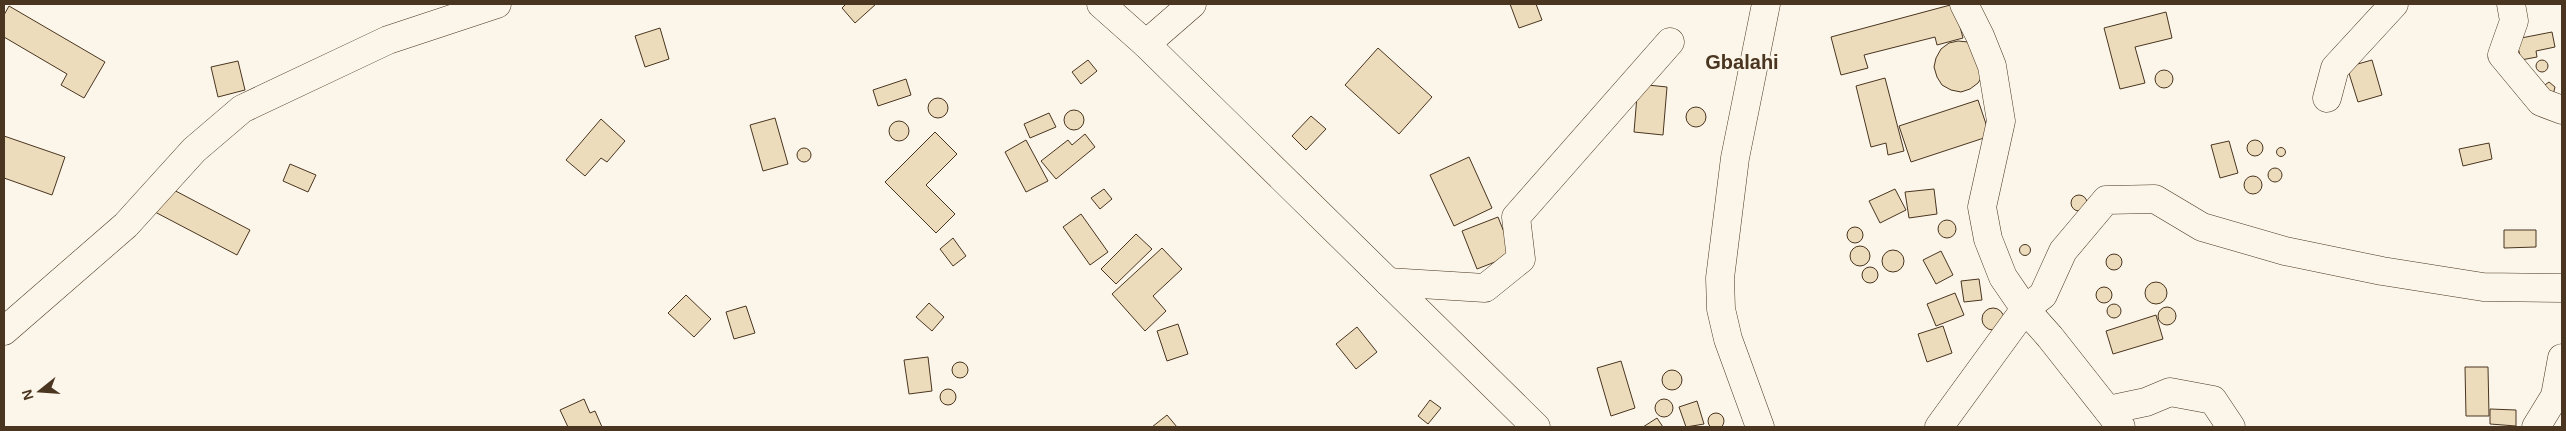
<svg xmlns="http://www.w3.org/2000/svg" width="2566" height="431" font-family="Helvetica,sans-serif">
	<rect width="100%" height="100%" fill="#fbf6e9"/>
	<g fill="#ecdcbc" stroke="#4a3520">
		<polygon points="846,4 876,4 855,23 842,8"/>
		<polygon points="1510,4 1536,4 1542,20 1519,28"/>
		<polygon points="1954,4 1963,38 1937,45 1935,37 1864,55 1868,68 1841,75 1831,37"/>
		<polygon points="9,6 105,62 84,98 61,85 67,74 4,37 4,15"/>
		<polygon points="2166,12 2172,38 2135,47 2145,83 2120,89 2104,28"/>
		<polygon points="660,28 669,59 645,67 635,36"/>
		<polygon points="2552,32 2555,47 2536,51 2537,57 2521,60 2516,39"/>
		<polygon points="1958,41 1968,42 1983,75 1978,83 1970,89 1961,92 1951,90 1942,85 1937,77 1934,67 1936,58 1941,49 1949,43"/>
		<polygon points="1378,48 1432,97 1399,134 1345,85"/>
		<circle cx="2542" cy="66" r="6"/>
		<polygon points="1088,60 1097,71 1081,84 1072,72"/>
		<polygon points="2372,60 2382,95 2358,102 2347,67"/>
		<polygon points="238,61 245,90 218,97 211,67"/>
		<circle cx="2164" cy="79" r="9"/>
		<polygon points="1885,78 1904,151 1888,155 1886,143 1871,147 1856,86"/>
		<polygon points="906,79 911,95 878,106 873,90"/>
		<polygon points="2549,82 2555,87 2553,95 2542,87"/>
		<polygon points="1638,84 1667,87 1663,135 1634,132"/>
		<circle cx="938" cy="108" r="10"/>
		<polygon points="1978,100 1990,136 1911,162 1899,126"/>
		<circle cx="1696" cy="117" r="10"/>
		<circle cx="1074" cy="120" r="10"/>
		<polygon points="1049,113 1056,127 1030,138 1024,124"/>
		<polygon points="1311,116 1326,129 1306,150 1292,136"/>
		<polygon points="775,118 788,164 763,171 750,125"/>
		<polygon points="601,119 625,141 607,162 601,158 585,176 566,160"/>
		<circle cx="899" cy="131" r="10"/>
		<polygon points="935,132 957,154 926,185 955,214 936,233 885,182"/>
		<polygon points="1085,134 1095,147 1056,179 1041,161 1068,140 1072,145"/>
		<polygon points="4,136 65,157 52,195 4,178"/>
		<circle cx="2255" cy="148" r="8"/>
		<polygon points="1026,140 1048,181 1026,192 1005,152"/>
		<polygon points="2229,141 2238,173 2220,178 2211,145"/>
		<polygon points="2489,143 2492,159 2463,166 2459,149"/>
		<circle cx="2281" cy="152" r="4.5"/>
		<circle cx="804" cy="155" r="7"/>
		<polygon points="1469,157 1492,208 1454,226 1430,175"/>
		<polygon points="290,164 316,175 308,192 283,181"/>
		<circle cx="2275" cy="175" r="7"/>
		<circle cx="2253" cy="185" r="9"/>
		<polygon points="168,187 250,230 237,255 155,212"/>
		<polygon points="1104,189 1112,199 1100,209 1091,198"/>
		<polygon points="1895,189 1906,210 1880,223 1869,201"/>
		<polygon points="1934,189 1937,214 1909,218 1905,192"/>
		<circle cx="2079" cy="203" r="8"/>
		<polygon points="1081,214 1108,252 1090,265 1063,227"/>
		<polygon points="1498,217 1513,255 1477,269 1462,231"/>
		<circle cx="1947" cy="229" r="9"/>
		<circle cx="1855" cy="235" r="8"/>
		<polygon points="2504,230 2536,230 2536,247 2504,248"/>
		<polygon points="1136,234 1152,249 1116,284 1101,269"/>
		<polygon points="953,238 966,256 953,266 940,249"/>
		<circle cx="2025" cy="250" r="5.5"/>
		<circle cx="1860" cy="256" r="10"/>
		<polygon points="1162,248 1182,269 1153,296 1166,311 1145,331 1112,294"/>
		<circle cx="1893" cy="261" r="11"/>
		<polygon points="1941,251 1953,275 1936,284 1923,260"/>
		<circle cx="2114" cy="262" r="8"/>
		<circle cx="1870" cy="275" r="8"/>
		<polygon points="1979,279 1982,300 1964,302 1961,281"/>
		<circle cx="2156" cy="293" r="11"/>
		<circle cx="2104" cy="295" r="8"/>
		<polygon points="1955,293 1964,315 1936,326 1927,304"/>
		<polygon points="686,295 711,319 694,337 668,313"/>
		<polygon points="929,303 944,317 932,331 916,317"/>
		<circle cx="2114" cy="311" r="7"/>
		<polygon points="746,306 755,333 734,339 726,312"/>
		<circle cx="2167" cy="316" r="9"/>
		<circle cx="1993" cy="319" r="11"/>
		<polygon points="2156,315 2163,339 2113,354 2106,331"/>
		<polygon points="1178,324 1188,354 1167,361 1157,331"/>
		<polygon points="1943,326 1952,353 1927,362 1918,334"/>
		<polygon points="1357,327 1377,352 1356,369 1336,344"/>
		<polygon points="928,357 932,391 909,394 904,360"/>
		<polygon points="1621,361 1635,408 1611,416 1597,368"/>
		<circle cx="960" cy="370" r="8"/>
		<polygon points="2465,367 2488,367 2489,416 2466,416"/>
		<circle cx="1672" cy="380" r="10"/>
		<circle cx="948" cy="397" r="8"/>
		<polygon points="584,399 590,413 595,411 602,427 568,427 560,410"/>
		<circle cx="1664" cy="408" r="9"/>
		<polygon points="1430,400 1441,408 1428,424 1418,416"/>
		<polygon points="1697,401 1704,424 1686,427 1679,407"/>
		<polygon points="2490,409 2516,410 2516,426 2490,424"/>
		<circle cx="1716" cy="421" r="8"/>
		<polygon points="1167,415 1177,427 1152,427"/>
		<polygon points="1657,418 1663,427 1643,427"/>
	</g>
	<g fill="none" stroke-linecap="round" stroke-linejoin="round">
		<g stroke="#4a3520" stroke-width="29">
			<g id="minor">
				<polyline points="1101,4 1146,44 1536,427"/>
				<polyline points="1964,4 1980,36 1992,66 2001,121 1982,207 1988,239 2003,277 2025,309 2050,337 2121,427"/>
				<polyline points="2511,4 2514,21 2502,55 2541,102 2562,110"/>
				<polyline points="1146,44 1192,4"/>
				<polyline points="2327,98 2335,68 2394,4"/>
				<polyline points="1388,282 1485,288 1521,259 1516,217 1670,42"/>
				<polyline points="4,331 126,225 194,150 242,109 388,40 497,4"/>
				<polyline points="2108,410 2146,402 2170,392 2213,400 2231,427"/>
				<polyline points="1760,427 1728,339 1721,309 1720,278 1735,158 1766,4"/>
				<polyline points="1939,427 2025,309 2043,295 2063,251 2106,200 2155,199 2202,227 2285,251 2382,271 2483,287 2562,288"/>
				<polyline points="2536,427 2555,396 2562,358"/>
			</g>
		</g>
		<use href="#minor" stroke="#fbf6e9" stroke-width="28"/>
	</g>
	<g text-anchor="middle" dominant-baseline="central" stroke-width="4" stroke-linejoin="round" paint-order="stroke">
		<g font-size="20" font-weight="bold" fill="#4a3520" stroke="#fbf6e9">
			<text x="1742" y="62">Gbalahi</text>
		</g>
	</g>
	<rect width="2566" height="431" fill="none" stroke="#4a3520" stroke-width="10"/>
	<g transform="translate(40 391) rotate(253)" stroke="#fbf6e9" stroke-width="4" paint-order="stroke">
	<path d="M0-4L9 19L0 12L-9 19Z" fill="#4a3520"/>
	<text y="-8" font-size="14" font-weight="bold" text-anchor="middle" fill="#4a3520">N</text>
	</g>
</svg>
